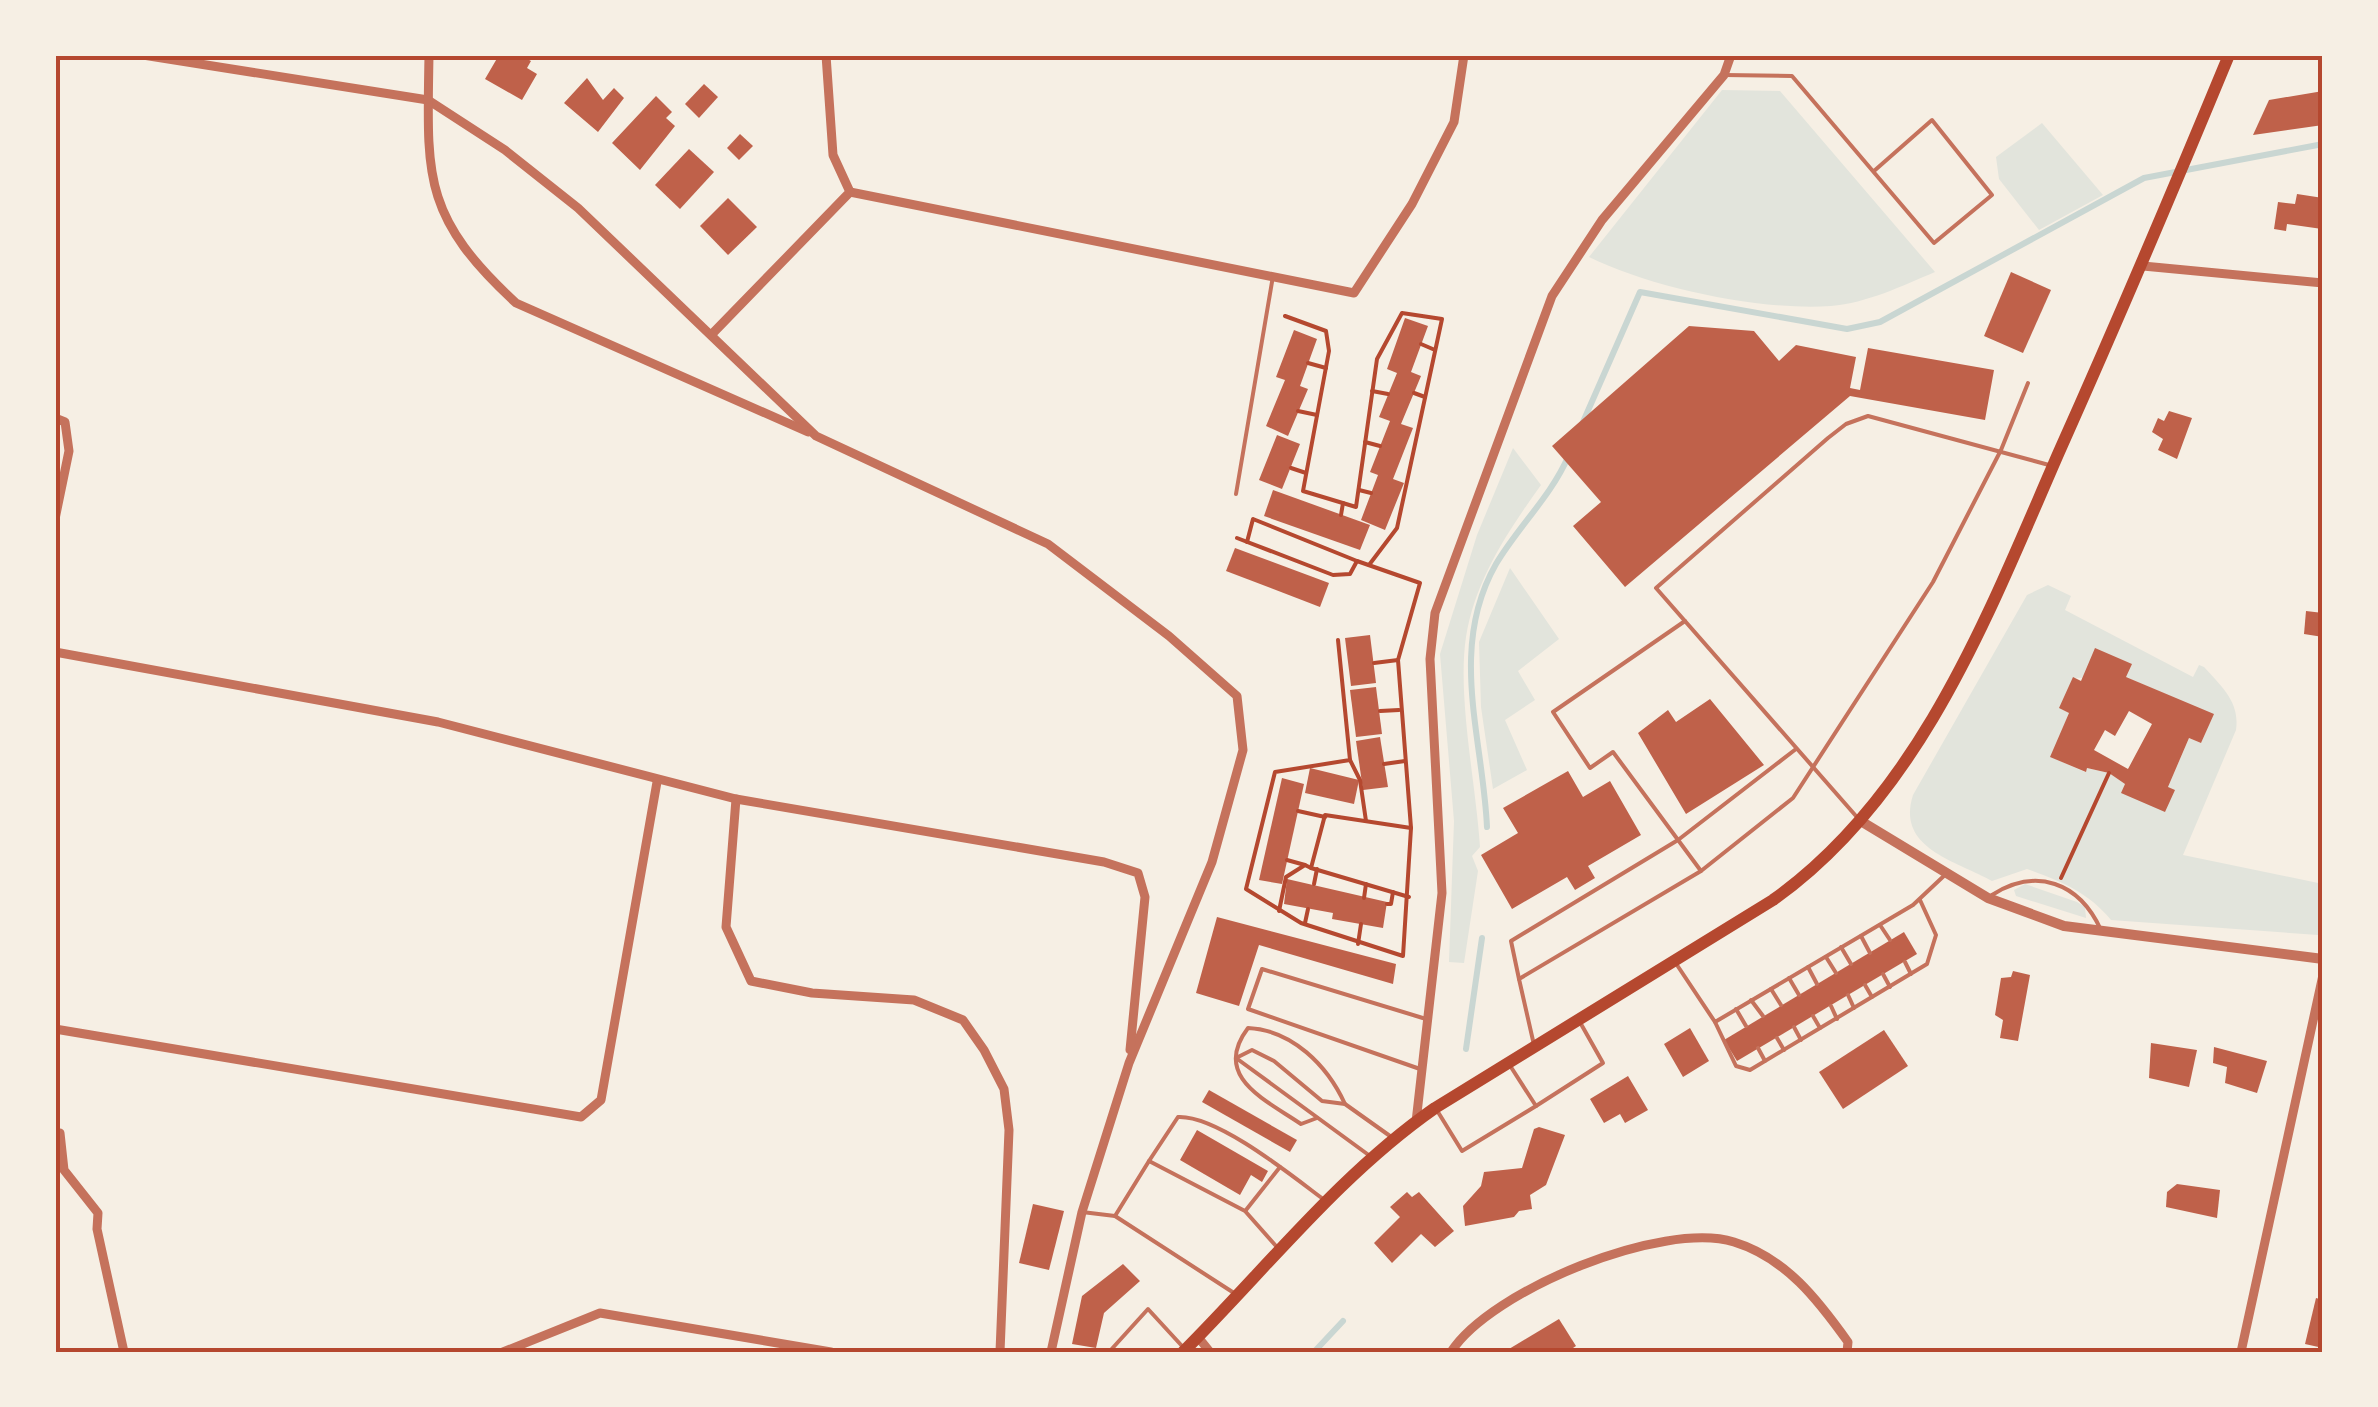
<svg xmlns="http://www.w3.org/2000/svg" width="2378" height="1407" font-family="Raleway,sans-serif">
	<rect width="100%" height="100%" fill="#f6efe4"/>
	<g fill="#e2e4dc" fill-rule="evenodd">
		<path d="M1722,90L1780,91L1935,272C1902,286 1867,303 1831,306C1760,311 1652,288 1589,257Z"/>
		<polygon points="2042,123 2103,195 2039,230 1999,179 1996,157"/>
		<path d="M1513,448L1541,485C1508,531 1475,580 1466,637C1457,697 1476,784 1480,847L1472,856L1478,871L1464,963L1449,962L1454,821L1440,654L1477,535Z"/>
		<polygon points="1510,568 1559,639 1518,671 1535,700 1505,720 1527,770 1493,789 1481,707 1479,642"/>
		<path d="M2048,585L2071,596L2065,610L2193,677L2199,665L2204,667C2222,687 2240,702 2236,730L2183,855L2323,884V927L2318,935L2111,920C2088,892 2060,881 2027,869L1992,881C1954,860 1896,848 1913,795L2027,595ZM2126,677L2213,715L2201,743L2189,738L2168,787L2122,793L2125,784L2109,773L2087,768L2085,772L2051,757L2069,713L2060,708L2073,678Z"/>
		<polygon points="2025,884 2077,902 2085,907 2086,918 2016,896 2014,890"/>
	</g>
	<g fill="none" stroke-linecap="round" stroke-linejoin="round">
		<g stroke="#c9d6d2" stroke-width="6">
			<polyline points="1583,422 1640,292 1847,329 1880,322 2144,178 2323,144"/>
			<path d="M1487,827C1483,738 1448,648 1496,564C1518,527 1551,496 1568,457"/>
			<polyline points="1466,1049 1482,938"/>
			<polyline points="1314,1352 1343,1321"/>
		</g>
	</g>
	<g fill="#bf614a" fill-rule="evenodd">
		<polygon points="499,55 520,55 531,61 527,68 537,74 522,100 485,79"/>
		<polygon points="587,78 603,100 614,88 624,98 598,132 564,103"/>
		<polygon points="704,84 718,97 699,118 685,104"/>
		<polygon points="2323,91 2323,125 2253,135 2269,100"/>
		<polygon points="656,96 672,112 666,118 675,126 640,170 612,143"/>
		<polygon points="740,134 753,146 739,160 727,148"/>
		<polygon points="689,149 714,172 680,209 655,185"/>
		<polygon points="2297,194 2323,198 2322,229 2287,224 2286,231 2274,229 2278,202 2295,204"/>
		<polygon points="728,198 757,227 728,255 700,226"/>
		<polygon points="2011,272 2051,290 2023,353 1984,336"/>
		<polygon points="1405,318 1428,326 1411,372 1421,376 1401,424 1413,428 1393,479 1404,483 1385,530 1361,520 1378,475 1370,472 1390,421 1379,417 1397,373 1387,369"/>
		<polygon points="1689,326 1754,331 1779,361 1796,345 1856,357 1850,388 1860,390 1868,348 1994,370 1985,420 1850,396 1625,587 1573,526 1601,502 1552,446"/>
		<polygon points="1294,330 1317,339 1300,386 1308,389 1288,436 1266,426 1285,380 1276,377"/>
		<polygon points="2169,411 2192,418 2177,459 2158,450 2163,439 2152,432 2158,418 2164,421"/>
		<polygon points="1277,435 1300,444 1282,489 1259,480"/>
		<polygon points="1273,490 1370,525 1360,550 1264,516"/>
		<polygon points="1235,548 1329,583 1320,607 1226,571"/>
		<polygon points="2306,611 2323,613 2323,637 2304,634"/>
		<polygon points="1370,635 1376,683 1351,686 1345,638"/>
		<path d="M2095,648L2132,664L2126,677L2214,714L2201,743L2189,738L2168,787L2175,790L2165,812L2121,793L2125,784L2109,773L2087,768L2086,772L2050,757L2069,713L2059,708L2073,677L2081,681ZM2129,711L2152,724L2128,769L2094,750L2105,730L2115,736Z"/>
		<polygon points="1376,687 1382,734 1356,737 1350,690"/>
		<polygon points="1710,699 1764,765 1686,814 1638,733 1668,710 1676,722"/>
		<polygon points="1380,737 1388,787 1363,790 1356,741"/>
		<polygon points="1310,768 1359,780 1354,804 1305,793"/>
		<polygon points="1568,771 1583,797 1610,781 1641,835 1588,866 1595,878 1575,890 1567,877 1512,909 1481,855 1518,833 1503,808"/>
		<polygon points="1282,778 1304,784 1282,884 1259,880"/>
		<polygon points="1287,879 1387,902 1383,928 1332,919 1333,913 1284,904"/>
		<polygon points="1217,917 1396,964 1393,984 1259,945 1239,1006 1196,993"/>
		<polygon points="1904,932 1917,954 1737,1061 1724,1040"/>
		<polygon points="2013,971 2030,975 2018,1041 2000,1038 2003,1020 1995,1015 2001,978 2011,977"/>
		<polygon points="1690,1028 1709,1061 1683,1077 1664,1044"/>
		<polygon points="1884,1030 1908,1066 1843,1109 1819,1072"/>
		<polygon points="2151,1043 2197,1050 2189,1087 2149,1078"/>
		<polygon points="2214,1047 2267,1061 2257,1093 2225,1083 2227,1067 2213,1063"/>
		<polygon points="1628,1076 1648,1110 1625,1123 1620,1114 1604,1123 1590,1099"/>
		<polygon points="1209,1090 1297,1140 1290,1152 1202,1102"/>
		<polygon points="1539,1127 1565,1135 1546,1185 1530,1195 1532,1209 1519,1211 1514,1217 1465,1226 1463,1206 1481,1186 1484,1172 1522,1168 1534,1129"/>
		<polygon points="1197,1130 1268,1171 1262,1182 1251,1175 1240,1195 1180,1160"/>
		<polygon points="2177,1184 2220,1190 2217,1218 2166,1207 2167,1192"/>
		<polygon points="1407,1192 1412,1197 1419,1192 1454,1231 1435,1247 1421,1234 1392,1263 1374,1243 1400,1217 1390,1207"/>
		<polygon points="1033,1204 1064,1211 1049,1270 1019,1263"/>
		<polygon points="2319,1241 2323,1242 2323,1266 2318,1265"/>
		<polygon points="1123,1264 1140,1281 1104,1313 1096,1348 1072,1344 1082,1296"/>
		<polygon points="2316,1298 2323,1300 2323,1348 2305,1344"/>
		<polygon points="1559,1319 1576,1346 1567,1352 1504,1352"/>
	</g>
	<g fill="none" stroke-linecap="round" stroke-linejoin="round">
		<g stroke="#b5482f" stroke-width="4">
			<polyline points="1285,316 1326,331 1329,351 1303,491 1356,507 1377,359 1402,313 1442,319 1397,528 1369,565"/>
			<polyline points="1421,344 1435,350"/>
			<polyline points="1308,363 1326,368"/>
			<polyline points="1372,391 1388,394"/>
			<polyline points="1414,393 1425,397"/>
			<polyline points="1298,411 1317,415"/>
			<polyline points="1365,442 1380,446"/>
			<polyline points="1291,468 1306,473"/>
			<polyline points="1359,490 1371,493"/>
			<polyline points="1341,515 1343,503"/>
			<polyline points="1237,538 1333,575 1350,574 1357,561 1420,583 1398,660 1411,828 1403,956 1301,923 1246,889 1275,772 1350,760 1338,640"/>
			<polyline points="1247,542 1253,519 1357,561"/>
			<polyline points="1374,663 1398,660"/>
			<polyline points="1380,711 1399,710"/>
			<polyline points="1350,760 1360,780 1366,821"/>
			<polyline points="1384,764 1405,761"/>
			<polyline points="1298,811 1325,817"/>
			<polyline points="1287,860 1305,865"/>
			<polyline points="2061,878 2109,773"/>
			<polyline points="1314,884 1317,869"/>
			<polyline points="1409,897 1311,868 1325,815 1411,828"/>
			<polyline points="1364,898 1366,884"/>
			<polyline points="1387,904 1391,904 1393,892"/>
			<polyline points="1279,911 1286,877 1305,865 1311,868"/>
			<polyline points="1305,923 1308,909"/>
			<polyline points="1358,944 1361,924"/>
		</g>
		<g stroke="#c5725c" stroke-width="4">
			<polyline points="1724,75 1792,76 1934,243 1992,195 1932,120 1874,171"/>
			<polyline points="1236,494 1273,276"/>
			<polyline points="1685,621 1553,712 1590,768 1613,752 1701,871"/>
			<polyline points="1856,816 1656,588 1828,438 1846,424 1868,416 2049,465"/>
			<path d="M1992,895C2036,867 2079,882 2101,930"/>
			<polyline points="1880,925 1890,940"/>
			<polyline points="1861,936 1870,953"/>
			<polyline points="1841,947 1851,964"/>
			<polyline points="1826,957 1836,973"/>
			<polyline points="1905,962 1911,974"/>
			<polyline points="1677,965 1715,1022 1913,905 1947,873"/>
			<polyline points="1808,967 1817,984"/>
			<polyline points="1883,974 1890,987"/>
			<polyline points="1789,978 1799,995"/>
			<polyline points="1519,979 1511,941 1678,840 1796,749"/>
			<polyline points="1865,985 1872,997"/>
			<polyline points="1771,989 1781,1005"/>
			<polyline points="1848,995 1854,1008"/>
			<polyline points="1751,1000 1763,1016"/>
			<polyline points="1831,1006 1837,1019"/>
			<polyline points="1736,1009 1746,1026"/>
			<polyline points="1813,1016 1820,1028"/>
			<polyline points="1715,1022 1736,1066 1750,1070 1927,964 1936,935 1920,900"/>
			<polyline points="1794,1027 1801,1040"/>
			<polyline points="1777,1038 1784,1050"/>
			<polyline points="1534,1045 1519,979 1701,871 1793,798 1933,582 2001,450 2028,383"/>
			<polyline points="1758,1048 1765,1061"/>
			<polyline points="1236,1058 1252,1050 1274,1061 1322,1101 1345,1104 1390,1136"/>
			<polyline points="1236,1058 1370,1156"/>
			<polyline points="1420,1069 1248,1009 1262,969 1426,1019"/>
			<polyline points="1536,1106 1603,1063 1581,1024"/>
			<polyline points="1438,1112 1462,1151 1536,1106 1509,1064"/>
			<path d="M1317,1118L1301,1124C1266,1100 1211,1077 1248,1028C1292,1030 1327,1065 1345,1104"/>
			<polyline points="1246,1210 1280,1167"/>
			<polyline points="1082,1212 1115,1216 1234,1293"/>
			<polyline points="1115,1216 1149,1161"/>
			<path d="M1276,1246L1245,1211L1149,1161L1178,1117C1217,1115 1291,1175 1323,1199"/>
			<polyline points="1109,1352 1148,1309 1182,1346"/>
		</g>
		<g stroke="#c5725c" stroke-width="9">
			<polyline points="143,55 428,100 505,150 578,208 816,436 1048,544 1169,636 1237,696 1243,750 1212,862 1129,1063 1082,1212 1051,1352"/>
			<path d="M429,55C427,177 422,216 516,303L808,432"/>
			<polyline points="850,192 1354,293 1412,204 1454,122 1464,55"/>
			<polyline points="2143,266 2323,283"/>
			<polyline points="713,333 850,192 833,155 826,55"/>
			<polyline points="55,418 65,422 69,451 55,519"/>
			<polyline points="55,652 438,722 736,799 1104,862 1138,873 1145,897 1130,1050"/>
			<polyline points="736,799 726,927 751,981 812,993 914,1000 963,1020 984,1050 1004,1089 1009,1130 1000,1352"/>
			<polyline points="55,1029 581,1117 601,1100 657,782"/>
			<polyline points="1416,1122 1442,893 1430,659 1435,613 1552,296 1602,220 1724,75 1731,55"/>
			<polyline points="60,1133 64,1170 98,1213 97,1229 124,1352"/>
			<polyline points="1198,1337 1210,1352"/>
			<polyline points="503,1352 600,1313 831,1352"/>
			<path d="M1451,1352C1491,1290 1663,1220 1734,1242C1786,1258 1818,1300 1848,1342L1847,1352"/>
			<polyline points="2241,1352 2323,975"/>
		</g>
		<polyline stroke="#c5725c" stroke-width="10" points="1859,820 1988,898 2064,926 2323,959"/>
		<path stroke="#b5482f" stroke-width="12" d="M1183,1352C1266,1269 1339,1175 1435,1108L1773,900C1921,795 1989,612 2059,452C2118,320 2174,188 2229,55"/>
	</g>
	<rect width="2378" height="1407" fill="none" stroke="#f6efe4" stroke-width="115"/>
	<rect x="58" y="58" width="2262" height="1292" fill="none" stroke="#b5482f" stroke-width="4"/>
</svg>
